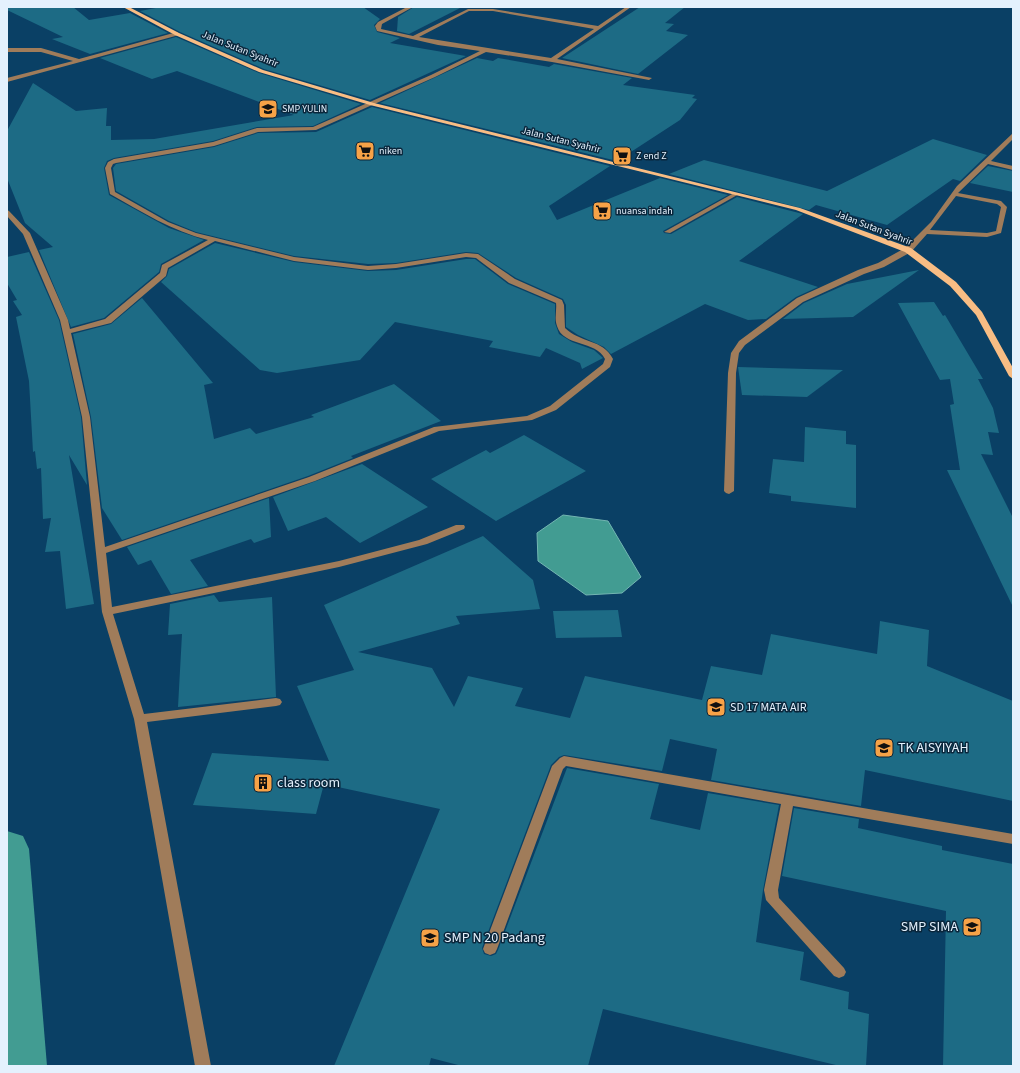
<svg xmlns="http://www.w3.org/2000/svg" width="1020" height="1073" font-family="'Source Sans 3',sans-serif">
	<rect width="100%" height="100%" fill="#0a4065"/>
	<polygon fill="#429c92" stroke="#73b6b2" points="563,515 608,521 641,577 622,593 586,595 538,561 537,533"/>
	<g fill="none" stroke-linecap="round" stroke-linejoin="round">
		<polygon fill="#429c92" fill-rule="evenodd" points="7,831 23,836 29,849 47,1066 7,1066"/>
	</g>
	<g fill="#1d6b85">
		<polygon points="7,7 73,7 89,20 130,13 168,33 90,54 52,39 63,37 7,10"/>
		<polygon points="161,7 363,7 380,19 374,25 377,32 400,38 390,43 466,56 370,100 264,69 180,32 140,11"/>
		<polygon points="414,7 462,7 409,34 397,31 398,17"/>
		<polygon points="640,7 685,7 665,23 674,24 666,31 688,35 638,74 562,58"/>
		<polygon points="176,37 259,73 361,104 313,126 257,127 213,141 114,158 107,161 104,168 109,195 169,228 204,240 161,264 159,272 104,318 71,327 39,250 53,247 25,223 7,178 7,131 33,83 76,111 107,108 106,126 111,126 111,140 154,139 294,115 177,71 152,79 100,58"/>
		<polygon points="477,58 493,61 498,58 549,67 554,64 632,78 623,85 695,95 692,98 697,99 680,120 617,161 380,103"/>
		<polygon points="372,107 610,166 549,206 557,220 660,178 728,195 663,231 664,233 671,234 737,197 803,214 739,261 818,287 796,297 766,319 748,320 705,304 611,354 604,347 578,335 566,327 566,305 563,299 516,278 478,253 466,252 396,263 368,264 294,256 196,232 169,221 116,191 113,168 116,164 214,147 258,133 316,132"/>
		<polygon points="933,139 987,155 960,181 953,179 887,225 816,205 809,210 669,174 704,160 827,191"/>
		<polygon points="988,166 1013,171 1013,192 970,183"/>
		<polygon points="215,243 294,262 368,271 396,270 466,259 475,259 508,284 555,304 555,323 559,334 572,342 594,350 603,358 582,369 580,363 546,348 540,357 489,347 493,341 395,322 360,360 277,373 260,370 161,282 167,276 169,269"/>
		<polygon points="29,252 59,320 81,417 87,485 69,455 94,604 66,609 60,551 45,552 51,518 43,519 41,468 37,469 35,451 33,452 29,381 16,317 22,315 13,301 17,300 7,283 7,257"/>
		<polygon points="919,270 853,317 783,319 804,303 847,284"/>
		<polygon points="142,298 213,383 204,385 214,439 250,428 256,434 314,417 311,415 394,384 441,421 351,456 353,458 308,476 122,540 102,508 91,417 73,334 111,324"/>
		<polygon points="934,302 943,316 945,315 983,379 978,379 993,408 999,433 988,432 993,455 981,454 1013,518 1013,607 947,470 960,470 950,405 954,404 950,379 940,380 898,303"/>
		<polygon points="738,367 843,370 807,397 742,395"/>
		<polygon points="805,427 846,431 846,444 856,445 856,508 791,501 791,496 769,493 773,459 804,462"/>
		<polygon points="524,435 586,471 496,521 431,479 486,450 490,453"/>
		<polygon points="362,464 428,507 360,543 326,517 288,531 273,497"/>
		<polygon points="269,498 271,537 254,543 251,539 190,560 208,586 171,594 151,560 138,565 127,547"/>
		<polygon points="483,536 533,580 540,609 456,616 460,624 358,652 432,668 454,707 468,676 523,688 515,706 570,718 585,676 702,700 711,666 762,675 771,634 877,654 880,621 929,630 927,666 1013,701 1013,801 865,770 861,806 711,780 717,749 670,739 662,771 564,755 559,757 551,765 482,948 484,954 491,956 496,954 498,950 567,768 659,784 650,819 700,830 708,793 779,805 763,890 756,942 804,952 800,980 849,992 848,1009 869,1014 866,1066 840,1066 603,1009 588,1066 462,1066 431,1058 429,1066 334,1066 440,809 324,784 316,814 193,805 212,753 329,761 297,686 354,670 324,605"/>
		<polygon points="214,595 219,602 272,597 276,697 178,707 182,634 168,635 170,604"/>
		<polygon points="618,610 622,637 556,638 553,611"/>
		<polygon points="794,808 859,819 858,828 942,846 942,850 1013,864 1013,1066 943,1066 946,911 782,876"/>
	</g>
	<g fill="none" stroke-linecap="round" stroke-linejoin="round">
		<g fill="#a07c5a" fill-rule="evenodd">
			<path d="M407,7H413L382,24L381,29L413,36L468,9H493L598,26L626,7H631L557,59L652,78L649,80L552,62L486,52L435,77L316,130L258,132L214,146L116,163L113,164L111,168L115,192L168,222L196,233L294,257L368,266L396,264L466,253L478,254L515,279L562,300L564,305L565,328C580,343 603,339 613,359L610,367L556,410L532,420L439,431L315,481L106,553L112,607L339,561L419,540L456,525H464L465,527L464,529L427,544L339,567L113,614L144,714L276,698L280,699L282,702L280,705L276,706L147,722L211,1066H195L134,719L102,612L82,417L60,320L23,234L7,216V210L9,211L30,233L68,320L70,329L105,319L160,273L162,265L208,240C172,231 142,212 110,194L105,168L108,162L114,159L213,142L257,128L313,127L431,75L480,51L438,45L377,31L375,26L378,22ZM469,11H493L594,29L551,58L419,37ZM215,241L294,261L368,270L396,268L466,257L476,258L509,283L556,303C557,311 554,318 557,326C563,347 596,340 605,359L603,364L550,406L527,416L434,427L309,477L105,547L90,417L71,333L111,323L166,276L168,268Z"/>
			<polygon points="177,32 179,35 7,82 7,78 73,61 41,52 7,52 7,48 41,48 79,59"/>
			<path d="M1013,133V139L991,161L1013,166V170L988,164L958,193L1001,201L1007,207L1001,233L987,237L927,234L911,252L884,267L864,274L803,302L745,345L739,353L736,373L734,491L729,494L726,493L724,491L728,373L731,353L739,341L797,298L858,270L878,263L905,248L931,222L957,186ZM956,196L997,204L1001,207L996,231L987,233L930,230Z"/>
			<polygon points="734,193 739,194 670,233 664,232"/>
			<polygon points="564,756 1013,834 1013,844 793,806 778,890 779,898 844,968 846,972 844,976 839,978 834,976 766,900 764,890 781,804 566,766 563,769 497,949 495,953 490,955 485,953 483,949 552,766 560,758"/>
		</g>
		<polygon fill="#f8bd84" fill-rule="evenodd" points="123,7 129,7 179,33 263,70 374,103 800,208 911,248 956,282 982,312 1013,368 1013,379 1009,376 976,315 950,286 905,252 796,210 370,105 259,72 175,35"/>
	</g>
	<defs>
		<g id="school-square" transform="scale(1)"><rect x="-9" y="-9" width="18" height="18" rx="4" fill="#f6a247" stroke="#0a263b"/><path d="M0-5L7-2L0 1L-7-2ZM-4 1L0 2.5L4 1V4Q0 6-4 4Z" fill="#111"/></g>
		<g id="supermarket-square" transform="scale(1)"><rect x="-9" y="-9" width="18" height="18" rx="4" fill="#f6a247" stroke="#0a263b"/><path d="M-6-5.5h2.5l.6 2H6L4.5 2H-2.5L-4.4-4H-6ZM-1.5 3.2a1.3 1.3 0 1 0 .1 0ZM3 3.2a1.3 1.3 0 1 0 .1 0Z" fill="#111"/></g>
		<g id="building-square" transform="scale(1)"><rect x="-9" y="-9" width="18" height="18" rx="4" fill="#f6a247" stroke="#0a263b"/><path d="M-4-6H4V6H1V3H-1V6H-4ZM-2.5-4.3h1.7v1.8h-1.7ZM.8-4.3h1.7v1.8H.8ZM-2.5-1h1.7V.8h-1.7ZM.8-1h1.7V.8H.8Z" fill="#111"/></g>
	</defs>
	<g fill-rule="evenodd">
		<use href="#school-square" x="268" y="109"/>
		<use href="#supermarket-square" x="365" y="151"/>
		<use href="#supermarket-square" x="622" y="156"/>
		<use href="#supermarket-square" x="602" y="211"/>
		<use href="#school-square" x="716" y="707"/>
		<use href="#school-square" x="884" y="748"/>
		<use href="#building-square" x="263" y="783"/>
		<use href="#school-square" x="972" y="927"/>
		<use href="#school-square" x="430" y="938"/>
	</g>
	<g text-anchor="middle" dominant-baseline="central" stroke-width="3" stroke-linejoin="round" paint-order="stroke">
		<g font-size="10" fill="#e4f1fd" stroke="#0a263b">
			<text transform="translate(240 49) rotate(22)">Jalan Sutan Syahrir</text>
			<text transform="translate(561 140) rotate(14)">Jalan Sutan Syahrir</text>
			<text transform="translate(874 228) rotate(21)">Jalan Sutan Syahrir</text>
		</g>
		<g font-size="10" fill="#e4f1fd" stroke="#0a263b" text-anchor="start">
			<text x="282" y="109">SMP YULIN</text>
			<text x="379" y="151">niken</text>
			<text x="636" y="156">Z end Z</text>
			<text x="616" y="211">nuansa indah</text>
		</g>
		<g font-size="12" fill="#e4f1fd" stroke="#0a263b" text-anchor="start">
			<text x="730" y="707">SD 17 MATA AIR</text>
		</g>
		<g font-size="14" fill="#e4f1fd" stroke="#0a263b" text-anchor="start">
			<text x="898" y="748">TK AISYIYAH</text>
			<text x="277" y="783">class room</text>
			<text x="958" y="927" text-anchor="end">SMP SIMA</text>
			<text x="444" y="938">SMP N 20 Padang</text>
		</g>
	</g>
	<rect width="1020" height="1073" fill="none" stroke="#e4f1fd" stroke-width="16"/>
</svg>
